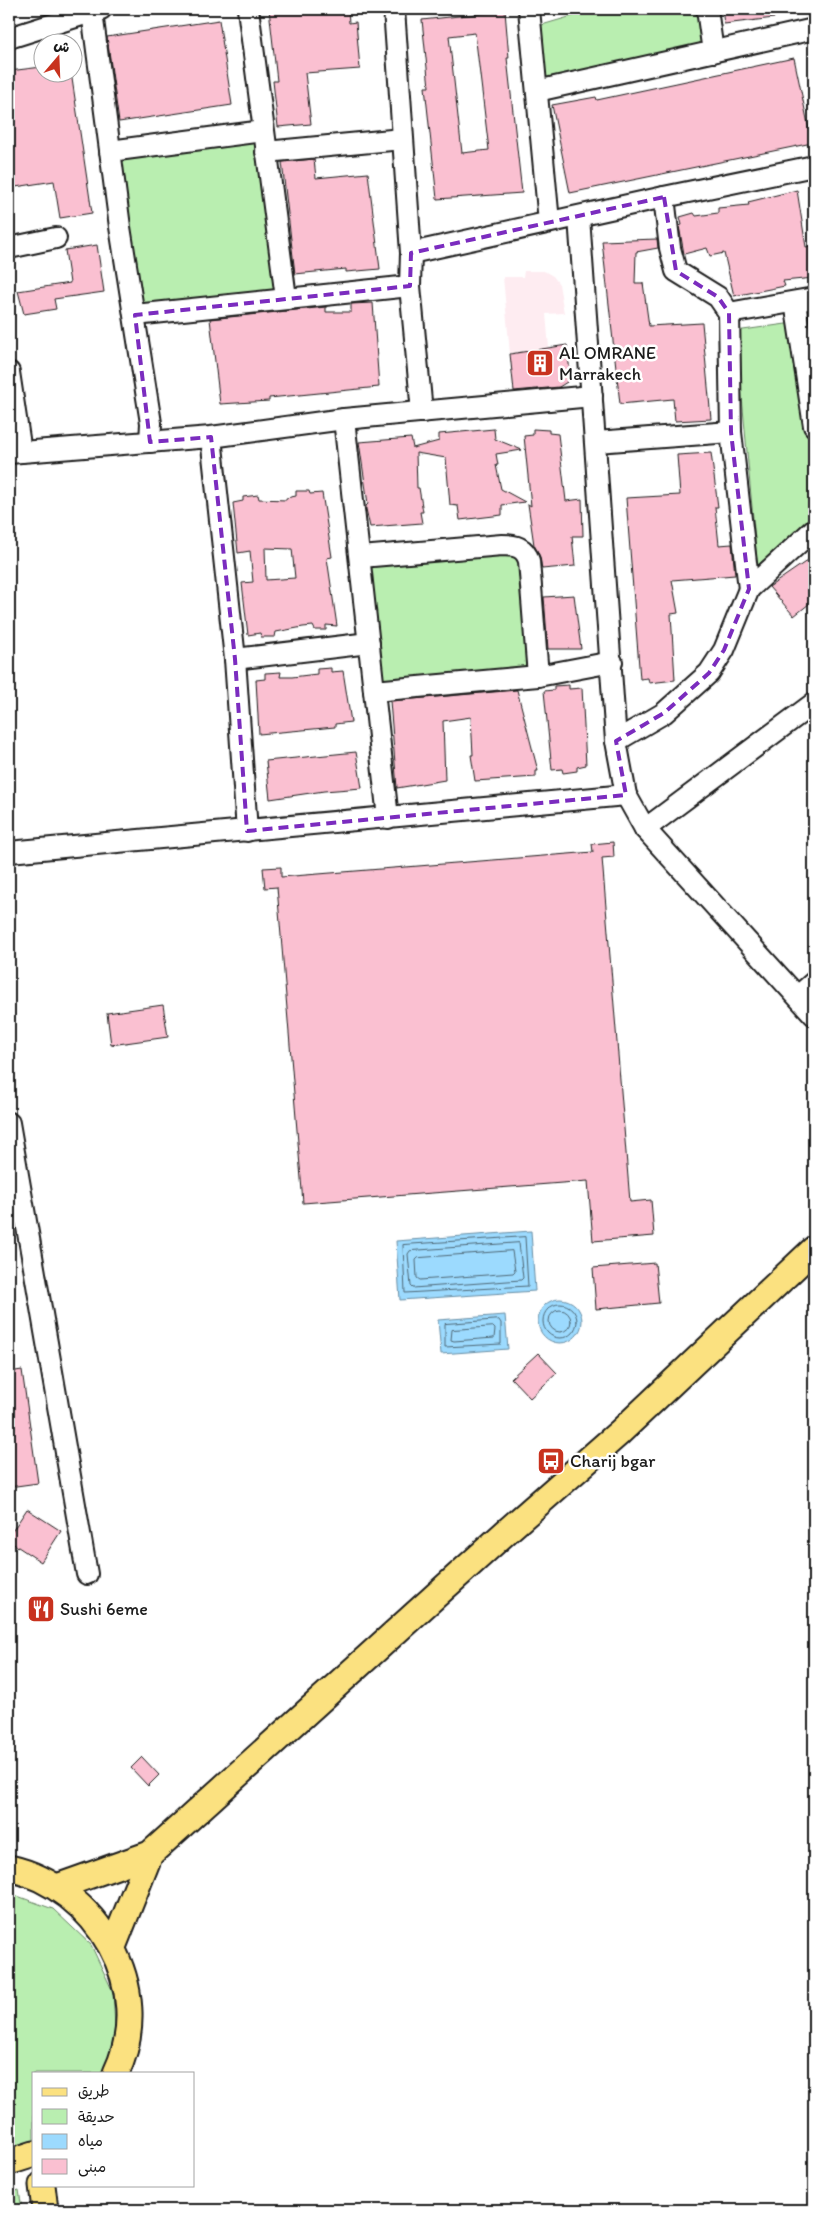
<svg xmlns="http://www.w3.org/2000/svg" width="823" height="2219" font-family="Itim,'Playpen Sans Arabic',sans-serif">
	<rect width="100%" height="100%" fill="#fff"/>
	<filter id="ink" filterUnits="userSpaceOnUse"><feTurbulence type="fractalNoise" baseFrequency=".02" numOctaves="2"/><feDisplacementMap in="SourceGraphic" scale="10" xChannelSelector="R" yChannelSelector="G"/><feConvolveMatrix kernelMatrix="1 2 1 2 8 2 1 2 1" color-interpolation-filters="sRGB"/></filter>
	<g filter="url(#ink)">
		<polygon fill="#feecf1" points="524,271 544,271 553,276 559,284 564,313 546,314 549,348 510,354 503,277 523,277"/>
		<g fill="#b9eeb0" stroke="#6a8566">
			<polygon points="596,9 699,9 705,57 541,94 535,27"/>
			<polygon points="256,138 277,291 139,309 118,157"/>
			<polygon points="793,323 814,443 814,534 759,584 736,331"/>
			<polygon points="520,551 534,673 381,686 371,561"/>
			<polygon points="9,1893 53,1909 91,1945 113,1992 116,2044 105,2073 34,2073 34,2144 9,2153"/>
			<polygon points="19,2190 22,2210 9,2210 9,2193"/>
		</g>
		<g fill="#9cdafe" stroke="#698ea4">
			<polygon points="531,1231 535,1291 400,1300 396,1241"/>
			<circle cx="560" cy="1321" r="22"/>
			<polygon points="505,1315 508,1349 441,1354 438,1320"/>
		</g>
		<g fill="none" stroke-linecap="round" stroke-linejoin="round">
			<g stroke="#4f6876" stroke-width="1">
				<polygon points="525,1237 528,1286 405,1293 403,1245"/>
				<polygon points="519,1243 523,1278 521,1280 413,1288 411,1286 408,1254 410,1251"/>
				<polygon points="512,1251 515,1271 513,1273 420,1280 417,1278 416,1260 418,1258"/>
				<circle cx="560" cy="1321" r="17"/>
				<circle cx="560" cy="1321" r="11"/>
				<polygon points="499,1320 501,1323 501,1344 445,1347 445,1324"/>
				<polygon points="493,1327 495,1329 494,1338 454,1341 451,1340 452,1330"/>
			</g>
		</g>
		<g fill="#fac0d1" stroke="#1c1c1c" fill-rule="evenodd">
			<polygon points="269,9 348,9 349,23 356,22 360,69 305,73 311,124 278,127 273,81 277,81"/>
			<polygon points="722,9 774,9 774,18 724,24"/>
			<path d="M505,11L509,58H507L522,193L437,199L425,87H429L422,20ZM475,33L489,150L462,153L449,36Z"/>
			<polygon points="219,20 232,105 119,122 107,37"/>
			<polygon points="794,58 812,143 570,193 552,105 596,97 597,100"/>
			<polygon points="42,67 42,72 71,72 92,213 60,218 54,181 9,188 9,71"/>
			<polygon points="314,159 316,178 368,173 380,269 346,272 346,269 295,274 282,162"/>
			<polygon points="797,190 806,247 814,245 814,278 783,281 785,286 734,296 724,253 710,256 707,248 684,254 679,226 682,225 680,217 694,213 696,216 718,213 718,208 749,205 748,202"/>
			<polygon points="657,239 658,248 636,252 635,283 643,283 649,326 702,323 711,419 675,421 673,399 620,404 602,241"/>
			<polygon points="97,245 104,292 54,299 56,309 24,314 18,291 70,283 65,250"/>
			<polygon points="373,303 379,387 269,398 269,401 220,404 210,319 326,307 326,312 351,312 351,304"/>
			<polygon points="567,345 570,373 567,382 559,387 514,391 510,354"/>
			<polygon points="494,429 495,439 522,450 496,454 498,465 496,465 501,489 525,502 502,505 502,515 460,520 458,506 450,505 446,458 416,453 417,488 419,488 423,512 420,512 422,523 370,527 366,509 366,506 368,504 359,442 411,438 413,448 439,441 439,434"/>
			<polygon points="533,429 549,430 549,433 558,434 566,501 582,499 583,536 572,536 575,566 542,569 540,557 534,545 528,504 531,506 524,436 533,435"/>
			<polygon points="711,453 718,507 715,507 719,545 732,544 735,575 672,580 678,613 671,614 675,680 649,683 648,678 640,679 626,498 680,495 677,455"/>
			<path d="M296,491H309L310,494L322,493L332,557L327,558L337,626L326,625V630H315L313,626L303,627L276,632L275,637H261L260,633L248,635L242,583L253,582L250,551L238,553L233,503L243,501V497L258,495L259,499L286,500V498L296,496ZM265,548L292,549L295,578L266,580Z"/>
			<polygon points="814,556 814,600 794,616 769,587"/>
			<polygon points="574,595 581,649 548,649 544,597"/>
			<polygon points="331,668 331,672 343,671 351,722 335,724 335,727 259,734 256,680 265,679 265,673 281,672 280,677 292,677 317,674 317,669"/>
			<polygon points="569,685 569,689 582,688 586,765 577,767 577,771 563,773 562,769 552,770 544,691 554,690 554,686"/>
			<polygon points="517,690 538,771 536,771 536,777 475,781 471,755 473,755 471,717 443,721 445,780 397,788 390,701"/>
			<polygon points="356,752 362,788 324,791 270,799 266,761"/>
			<polygon points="613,842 614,857 602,858 630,1202 651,1200 654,1236 593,1241 588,1181 303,1203 277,887 265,888 263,868 281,867 281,877 593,852 592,844"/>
			<polygon points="163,1005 168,1037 111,1045 107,1013"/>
			<polygon points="655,1263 659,1303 596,1309 593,1268"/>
			<polygon points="538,1353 557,1373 530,1398 511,1378"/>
			<polygon points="22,1370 38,1483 9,1487 9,1372"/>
			<polygon points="27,1509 61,1531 41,1562 9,1541 9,1536"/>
			<polygon points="142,1757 159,1775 148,1786 131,1768"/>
		</g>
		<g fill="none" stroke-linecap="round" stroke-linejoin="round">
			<g stroke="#1c1c1c" stroke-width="24">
				<g id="minor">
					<polyline points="248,9 286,298"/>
					<polyline points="394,9 411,253 410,286 422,412"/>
					<polyline points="529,9 549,222"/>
					<polyline points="707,9 713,52"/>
					<polyline points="92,12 120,227 151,423 150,442"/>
					<polyline points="9,38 101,9"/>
					<polyline points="537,91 814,29"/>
					<polyline points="110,151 263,131"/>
					<polyline points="266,152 402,139"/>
					<polyline points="664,197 670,248 676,271 718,297 729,313 731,432 749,589"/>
					<polyline points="579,217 616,741 626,795 645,829 814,1015"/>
					<polyline points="9,248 56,238"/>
					<polyline points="411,253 664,197 814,166"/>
					<polyline points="795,302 814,426"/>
					<polyline points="729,313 814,298"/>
					<polyline points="135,315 410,286"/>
					<polyline points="9,372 21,452"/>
					<polyline points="344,419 388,818"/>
					<polyline points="211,437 235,659 247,831"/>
					<polyline points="596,442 731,432"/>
					<polyline points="9,453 211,437 344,419 592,396"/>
					<path d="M361,557L502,545C515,545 525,547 529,561L538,676"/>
					<polyline points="235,659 369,643"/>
					<polyline points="374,691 538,676 612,662"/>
					<polyline points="616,741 664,713 709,673 724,650 749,589 814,529"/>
					<polyline points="645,829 814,703"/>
					<polyline points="9,852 626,795"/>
					<polyline points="798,996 814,982"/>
					<polyline points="9,1123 87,1574"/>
				</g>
			</g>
			<g stroke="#1c1c1c" stroke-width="29">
				<g id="major">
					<path d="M9,1868C96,1887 157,1988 116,2073"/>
					<polyline points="57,1887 150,1854 506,1532 619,1433 814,1249"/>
					<polyline points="113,1947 150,1854"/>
					<polyline points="9,2162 34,2154"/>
					<polyline points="42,2185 45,2210"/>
				</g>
			</g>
			<use href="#minor" stroke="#fff" stroke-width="20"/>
			<use href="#major" stroke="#fbe180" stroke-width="25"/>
		</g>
	</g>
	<path fill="none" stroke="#7b2cbf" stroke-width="4" stroke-dasharray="10 6" stroke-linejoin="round" d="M664,197L676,271L718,297L729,313L731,432L749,589L724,650L709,673L664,713L616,741L626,795L247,831L235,659L211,437L150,442L135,315L410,286L411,253Z"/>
	<defs>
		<g id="building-square" transform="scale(1.4375)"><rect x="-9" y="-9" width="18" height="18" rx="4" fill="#c8321e" stroke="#fff"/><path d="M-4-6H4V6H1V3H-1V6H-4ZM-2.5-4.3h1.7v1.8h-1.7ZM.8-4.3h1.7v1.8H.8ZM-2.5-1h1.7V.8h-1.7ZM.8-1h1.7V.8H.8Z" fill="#fff"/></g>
		<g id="bus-square" transform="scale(1.4375)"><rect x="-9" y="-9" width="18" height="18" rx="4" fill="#c8321e" stroke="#fff"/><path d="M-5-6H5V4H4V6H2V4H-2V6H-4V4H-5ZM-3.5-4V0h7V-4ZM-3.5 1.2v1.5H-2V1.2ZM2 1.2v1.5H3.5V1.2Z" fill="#fff"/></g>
		<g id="restaurant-square" transform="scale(1.4375)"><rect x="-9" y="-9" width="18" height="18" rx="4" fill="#c8321e" stroke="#fff"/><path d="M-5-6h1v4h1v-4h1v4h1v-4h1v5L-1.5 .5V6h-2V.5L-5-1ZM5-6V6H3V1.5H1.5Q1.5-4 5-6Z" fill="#fff"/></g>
	</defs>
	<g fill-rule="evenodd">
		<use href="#building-square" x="540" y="363"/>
		<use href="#bus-square" x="551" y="1461"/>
		<use href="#restaurant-square" x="41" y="1609"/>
	</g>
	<g text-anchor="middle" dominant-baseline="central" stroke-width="5" stroke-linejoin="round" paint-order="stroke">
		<g font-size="18" fill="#1c1c1c" stroke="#fff" text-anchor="start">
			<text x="559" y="353">AL OMRANE<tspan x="559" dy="21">Marrakech</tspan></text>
			<text x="570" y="1461">Charij bgar</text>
			<text x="60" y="1609">Sushi 6eme</text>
		</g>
	</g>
	<rect width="823" height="2219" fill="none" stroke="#fff" stroke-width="30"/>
	<rect x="15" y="15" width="793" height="2189" fill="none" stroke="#1c1c1c" stroke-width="2" filter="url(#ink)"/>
	<rect x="32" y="2072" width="162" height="115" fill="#ffffff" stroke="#a4a4a4"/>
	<rect x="42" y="2088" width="25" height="8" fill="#fbe180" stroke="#a4a4a4"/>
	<text x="78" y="2096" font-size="15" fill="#1c1c1c">طريق</text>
	<rect x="42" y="2109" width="25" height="15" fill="#b9eeb0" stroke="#a4a4a4"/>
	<text x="78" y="2122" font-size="15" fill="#1c1c1c">حديقة</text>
	<rect x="42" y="2134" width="25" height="15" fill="#9cdafe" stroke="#a4a4a4"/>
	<text x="78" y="2146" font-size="15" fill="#1c1c1c">مياه</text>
	<rect x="42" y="2159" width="25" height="15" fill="#fac0d1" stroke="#a4a4a4"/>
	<text x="78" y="2172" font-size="15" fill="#1c1c1c">مبنى</text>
	<g transform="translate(58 58) rotate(19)"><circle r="24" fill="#ffffff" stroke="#a4a4a4"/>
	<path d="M0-4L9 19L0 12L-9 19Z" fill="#c8321e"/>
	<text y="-8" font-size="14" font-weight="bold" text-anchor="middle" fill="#1c1c1c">ش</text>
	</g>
</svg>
